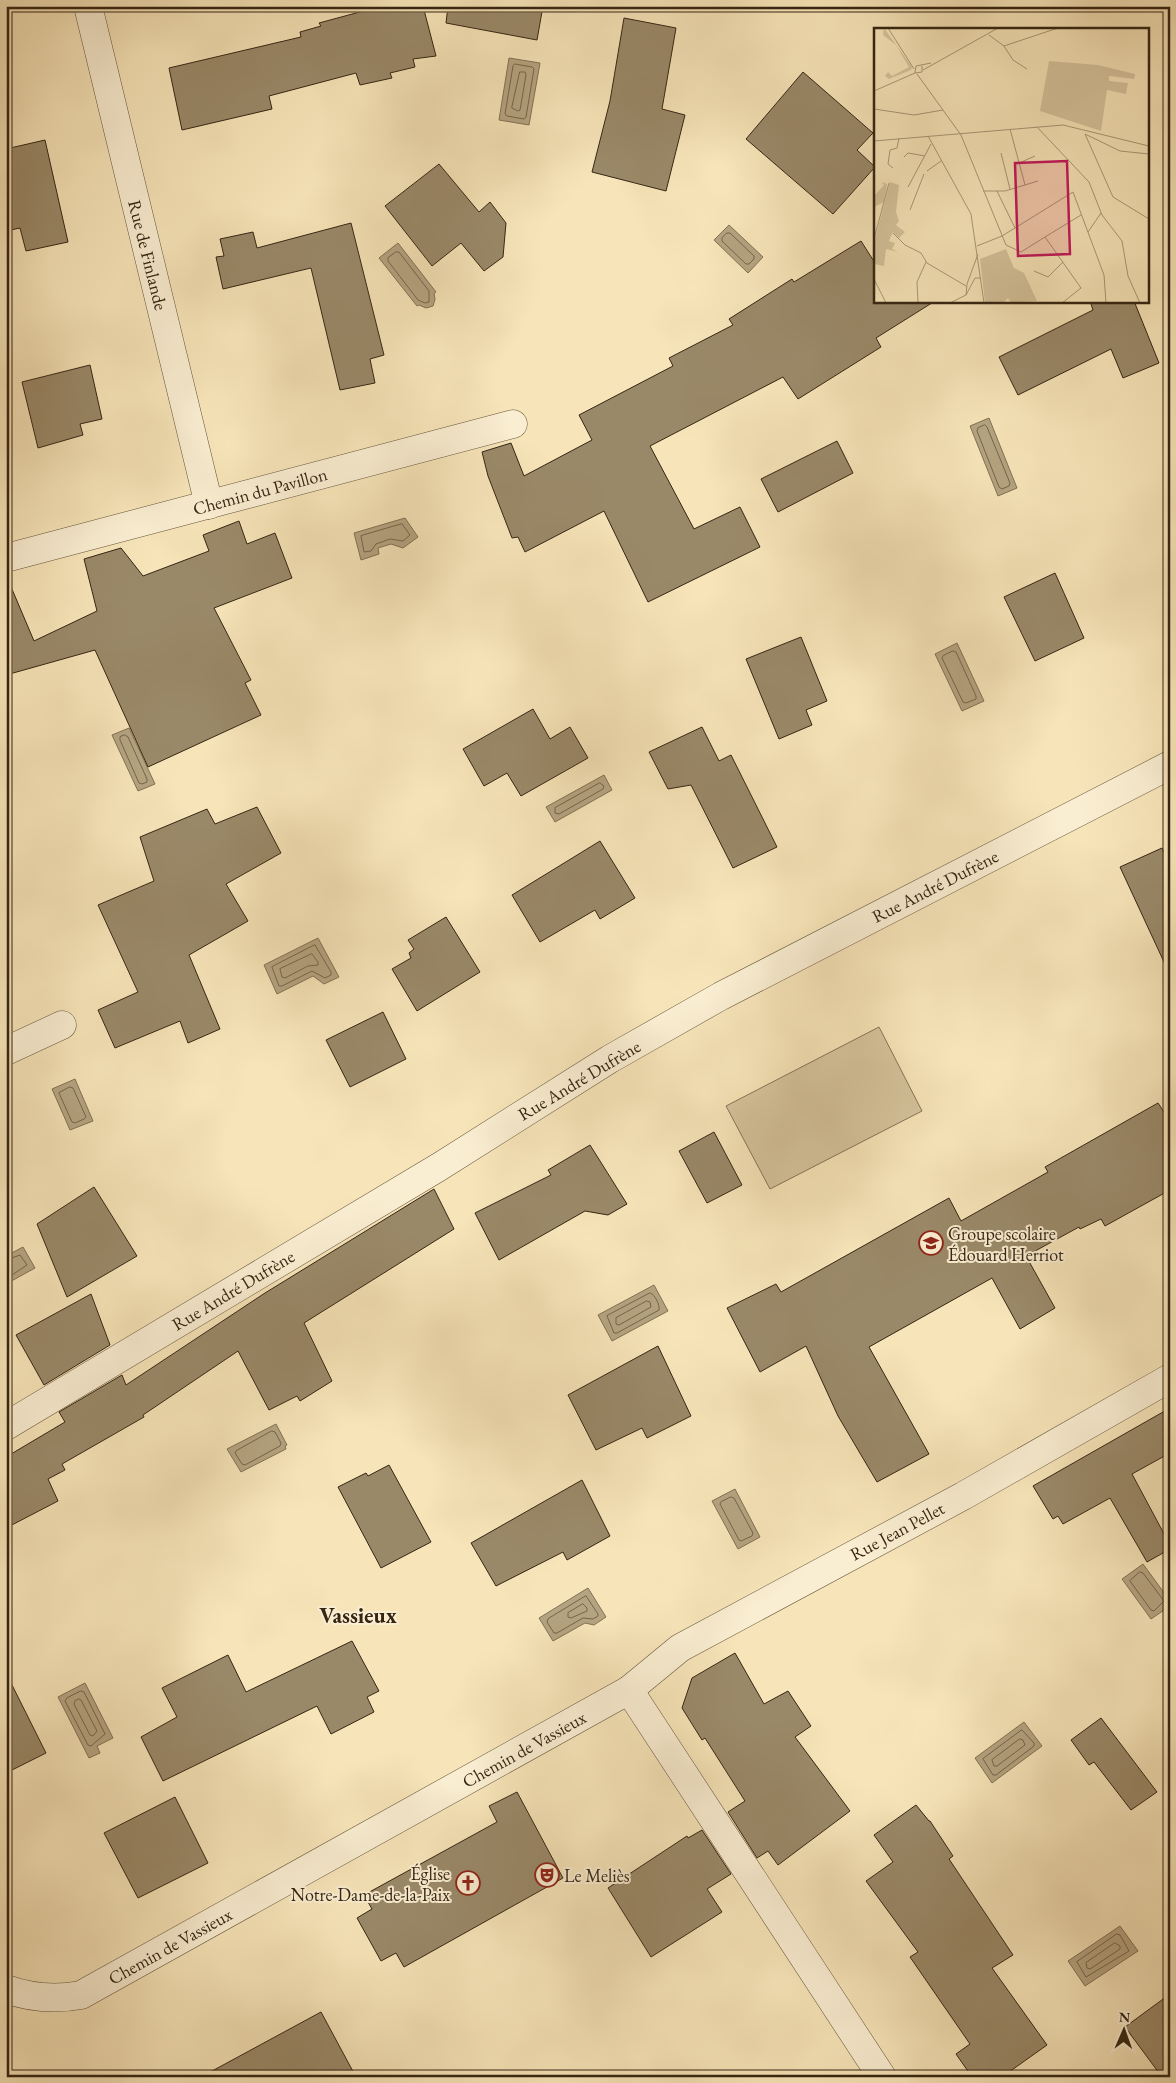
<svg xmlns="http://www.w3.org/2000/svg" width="1176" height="2083" font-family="'EB Garamond',serif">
	<rect width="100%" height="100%" fill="#f7e5b9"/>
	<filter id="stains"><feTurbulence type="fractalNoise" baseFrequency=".004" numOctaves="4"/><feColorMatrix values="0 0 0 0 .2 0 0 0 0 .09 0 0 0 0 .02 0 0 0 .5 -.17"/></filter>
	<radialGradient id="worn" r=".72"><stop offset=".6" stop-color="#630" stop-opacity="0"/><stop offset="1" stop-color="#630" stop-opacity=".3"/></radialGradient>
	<polygon fill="#d6c49d" stroke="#867458" points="879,1027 922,1111 770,1189 726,1106"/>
	<g fill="#b5a481" stroke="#827155">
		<polygon points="509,58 540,63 529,125 499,120"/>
		<polygon points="729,225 763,257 748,273 714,240"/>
		<polygon points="398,243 436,292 434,293 435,299 433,306 426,308 419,305 417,306 379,258"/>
		<polygon points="989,418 1017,488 998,496 970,426"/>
		<polygon points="405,518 418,537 403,548 391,544 378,548 379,554 361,560 354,533"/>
		<polygon points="957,643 984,701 962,711 935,654"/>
		<polygon points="129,728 155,784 138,791 112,735"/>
		<polygon points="604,775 612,790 555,822 546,807"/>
		<polygon points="318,938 339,977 324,984 313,976 277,994 264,965"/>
		<polygon points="75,1079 93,1121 70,1130 52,1089"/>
		<polygon points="23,1247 35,1268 6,1284 6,1256"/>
		<polygon points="654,1285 668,1311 612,1341 598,1315"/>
		<polygon points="276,1424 287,1445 285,1446 286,1449 241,1472 227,1449"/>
		<polygon points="735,1489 760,1537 738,1549 712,1501"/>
		<polygon points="1143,1564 1170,1601 1170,1606 1151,1619 1122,1579"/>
		<polygon points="588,1588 606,1617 594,1625 585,1623 553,1641 539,1618"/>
		<polygon points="85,1683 113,1738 97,1746 100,1753 89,1758 58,1697"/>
		<polygon points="1024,1722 1042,1746 992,1783 975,1758"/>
		<polygon points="1120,1926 1138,1951 1085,1986 1068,1961"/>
	</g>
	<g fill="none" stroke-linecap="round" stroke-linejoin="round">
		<g stroke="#75644a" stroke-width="1">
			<polygon points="515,64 532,67 534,69 526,117 524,119 507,116 505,114 513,66"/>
			<polygon points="520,72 525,72 526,75 520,110 518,111 512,108"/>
			<polygon points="727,233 730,233 754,256 754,259 749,264 746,264 722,241 722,238"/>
			<polygon points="396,252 399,252 429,291 429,302 425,303 418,300 388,261 388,258"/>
			<polygon points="985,425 987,427 1010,483 1009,486 1002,489 999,487 977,431 978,428"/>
			<polygon points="402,524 410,535 403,541 390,539 376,544 371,551 364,552 361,536"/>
			<polygon points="953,651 956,652 976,696 976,699 966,703 963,702 942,658 943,656"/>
			<polygon points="125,735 128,737 147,779 147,782 142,784 139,783 120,740 120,737"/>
			<polygon points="600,783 604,786 603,789 559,814 555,813 555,808"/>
			<polygon points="315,945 331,972 331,975 325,978 312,971 282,986 279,986 272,967"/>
			<polygon points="312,954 318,962 318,965 308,966 285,978 282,977 280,969"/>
			<polygon points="70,1087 73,1088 86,1117 84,1119 75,1123 72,1122 59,1093"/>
			<polyline points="6,1260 20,1255 27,1265 6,1279"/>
			<path d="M650,1293C655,1294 660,1305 659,1310L617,1333H614L607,1316Z"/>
			<polygon points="647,1301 650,1302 651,1307 619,1325 616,1324 616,1318"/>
			<polygon points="272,1431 275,1432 281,1443 280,1446 245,1465 242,1464 235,1453 236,1451"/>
			<polygon points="731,1497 734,1498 753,1533 752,1536 741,1541 739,1540 720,1504 721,1502"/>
			<polygon points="1140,1572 1143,1573 1164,1601 1154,1611 1151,1610 1130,1581"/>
			<polygon points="586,1596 598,1614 598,1616 593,1619 583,1618 557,1633 554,1633 547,1622 548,1619"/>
			<polygon points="583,1604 587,1608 587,1611 571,1618 568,1617 568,1613"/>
			<polygon points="81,1691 84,1692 105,1734 91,1746 88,1745 65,1701 67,1698"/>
			<polygon points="79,1699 81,1700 97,1731 93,1736 90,1735 74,1704 75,1701"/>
			<polygon points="1022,1730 1034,1743 1034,1746 996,1775 993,1775 983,1759"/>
			<polygon points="1020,1739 1023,1740 1025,1745 997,1766 994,1766 992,1760"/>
			<polygon points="1117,1934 1120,1935 1129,1951 1086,1977 1077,1962"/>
			<polygon points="1115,1943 1120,1946 1120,1949 1090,1969 1087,1968 1086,1963"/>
		</g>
	</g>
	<g fill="#9a8969" stroke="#352513">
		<polygon points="382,6 423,6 436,56 413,59 415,67 390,73 392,78 360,85 356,73 269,96 272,109 182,130 169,68 301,37 300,32 321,26 319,23"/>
		<polygon points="448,6 543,6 537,40 446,23"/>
		<polygon points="624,18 676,28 662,109 685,115 666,191 592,172 610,101"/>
		<polygon points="803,72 873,133 857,150 875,167 833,214 746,139"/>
		<polygon points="45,140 68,242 26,251 20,228 6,231 6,149"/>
		<polygon points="439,164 479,212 490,202 506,223 503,257 484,271 461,243 432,266 385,206"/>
		<polygon points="351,223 384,355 370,359 375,383 340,390 311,268 223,289 216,257 224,256 220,239 253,232 257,248"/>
		<polygon points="861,241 875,263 875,301 935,301 876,338 881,347 798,399 783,377 650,446 694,529 740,507 760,547 648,602 604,511 525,552 518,537 512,538 488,476 482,452 511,443 524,476 592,440 579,415 673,366 669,358 733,325 729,319 792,279 794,282"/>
		<polygon points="1090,301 1134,301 1159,363 1123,378 1111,349 1018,395 999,357 1093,310"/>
		<polygon points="90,365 102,419 80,424 83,435 38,448 22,382"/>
		<polygon points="837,441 853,473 778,512 761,479"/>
		<polygon points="239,521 247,544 275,533 292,578 214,608 251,680 245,683 261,715 148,767 95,650 6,675 6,575 34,641 97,611 84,559 121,548 143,576 209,551 203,535"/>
		<polygon points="1055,573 1084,638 1035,661 1004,597"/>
		<polygon points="801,637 827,701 806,710 812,725 779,739 746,659"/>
		<polygon points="533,709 550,739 570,727 588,758 521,796 507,773 484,786 463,749"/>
		<polygon points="702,727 719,761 731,755 777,847 733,868 691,785 668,789 649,752"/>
		<polygon points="257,807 281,853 226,884 248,921 189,955 220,1029 188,1043 180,1021 115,1048 98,1010 138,992 98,905 154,881 140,837 207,809 215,824"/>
		<polygon points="600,841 635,898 600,919 595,910 540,942 512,895"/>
		<polygon points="1162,848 1170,865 1170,975 1120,867"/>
		<polygon points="446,917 480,972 417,1011 392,969 411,958 409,953 414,949 408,940"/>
		<polygon points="383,1012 406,1059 350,1087 326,1040"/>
		<polygon points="1158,1103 1170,1121 1170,1190 1105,1226 1101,1219 1080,1229 1079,1227 1026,1256 1055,1308 1020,1329 992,1278 869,1347 929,1454 877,1482 838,1416 806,1346 760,1372 727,1308 776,1284 781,1292 949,1198 961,1221 1048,1172 1045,1167"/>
		<polygon points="714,1132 742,1185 707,1203 679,1151"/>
		<polygon points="590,1145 627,1204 608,1215 585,1211 499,1260 475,1213 551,1175 548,1170"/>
		<polygon points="94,1187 137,1256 67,1297 37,1224"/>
		<polygon points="434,1189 454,1229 304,1323 332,1381 300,1401 297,1396 269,1410 238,1351 143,1415 144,1417 62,1464 65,1470 48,1479 58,1501 6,1528 6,1457 65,1422 59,1412 122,1375 126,1385 265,1293"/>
		<polygon points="91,1294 110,1345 44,1385 16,1335"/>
		<polygon points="658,1346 691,1416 647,1438 642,1428 596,1450 568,1395"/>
		<polygon points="1170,1408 1170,1453 1132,1474 1170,1545 1170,1549 1147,1562 1110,1498 1063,1524 1058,1516 1053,1519 1033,1486"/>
		<polygon points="389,1465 431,1542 381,1568 338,1487 366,1473 368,1476"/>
		<polygon points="582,1480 610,1536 567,1560 563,1552 496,1586 471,1543"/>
		<polygon points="352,1641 379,1691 367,1697 374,1712 331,1734 317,1706 163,1781 141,1737 177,1717 162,1688 228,1655 246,1692"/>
		<polygon points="735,1653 764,1704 788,1691 811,1726 795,1737 850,1811 778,1865 768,1851 757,1858 728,1812 745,1801 705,1738 702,1740 682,1708 692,1678"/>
		<polygon points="6,1673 46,1753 6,1773"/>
		<polygon points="1101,1718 1157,1792 1131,1810 1094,1762 1089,1765 1071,1740"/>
		<polygon points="517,1792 563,1878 404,1967 396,1953 381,1961 357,1918 372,1909 364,1895 497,1822 489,1806"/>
		<polygon points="175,1797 208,1863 138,1898 104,1833"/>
		<polygon points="916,1805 929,1821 930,1821 953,1856 949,1859 1013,1955 992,1968 1047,2045 1002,2077 972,2077 956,2054 970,2044 910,1957 918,1952 866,1881 893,1862 874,1835"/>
		<polygon points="702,1830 731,1874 707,1889 722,1912 651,1957 608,1888 687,1836 688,1838"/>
		<polygon points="1170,1994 1170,2077 1162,2077 1125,2027"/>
		<polygon points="321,2012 356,2077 201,2077"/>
	</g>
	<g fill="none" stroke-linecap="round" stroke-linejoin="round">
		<g stroke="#66553c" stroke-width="29">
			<g id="minor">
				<polyline points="88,6 209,505"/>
				<polyline points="6,558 513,424"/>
				<polyline points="6,1051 62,1025"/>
				<polyline points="6,1426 439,1167 610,1059 721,996 1170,765"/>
				<polyline points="629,1690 680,1648 963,1496 1170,1378"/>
				<path d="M6,1989C31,1998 54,2000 81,1995L629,1690L882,2077"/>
			</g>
		</g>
		<use href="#minor" stroke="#faeed2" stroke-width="28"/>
	</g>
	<defs>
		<g id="school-ring" transform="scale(1.25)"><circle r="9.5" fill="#faeed2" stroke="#8f2418" stroke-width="1.5"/><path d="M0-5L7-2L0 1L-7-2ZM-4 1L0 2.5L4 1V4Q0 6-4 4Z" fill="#8f2418"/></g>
		<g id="theatre-ring" transform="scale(1.25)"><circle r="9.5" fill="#faeed2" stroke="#8f2418" stroke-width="1.5"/><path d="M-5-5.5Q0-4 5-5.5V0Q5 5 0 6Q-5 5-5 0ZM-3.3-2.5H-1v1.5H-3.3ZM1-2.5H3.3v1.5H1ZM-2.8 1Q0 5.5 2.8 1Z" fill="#8f2418"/></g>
		<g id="church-ring" transform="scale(1.25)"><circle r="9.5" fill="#faeed2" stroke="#8f2418" stroke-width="1.5"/><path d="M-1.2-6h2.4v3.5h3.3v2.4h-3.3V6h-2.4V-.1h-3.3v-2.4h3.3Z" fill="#8f2418"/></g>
	</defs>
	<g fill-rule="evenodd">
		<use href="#school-ring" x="931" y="1243"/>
		<use href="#theatre-ring" x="547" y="1875"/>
		<use href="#church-ring" x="468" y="1883"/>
	</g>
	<g text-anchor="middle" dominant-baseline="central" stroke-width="4" stroke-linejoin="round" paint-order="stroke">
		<g font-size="18" fill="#352513" stroke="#faeed2">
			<text transform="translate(148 255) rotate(76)">Rue de Finlande</text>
			<text transform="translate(260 491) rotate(-15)">Chemin du Pavillon</text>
			<text transform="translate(935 886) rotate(-27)">Rue André Dufrène</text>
			<text transform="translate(579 1080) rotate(-31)">Rue André Dufrène</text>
			<text transform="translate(233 1290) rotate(-31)">Rue André Dufrène</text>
			<text transform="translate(897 1531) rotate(-28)">Rue Jean Pellet</text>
			<text transform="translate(524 1749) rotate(-29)">Chemin de Vassieux</text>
			<text transform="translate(170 1946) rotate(-29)">Chemin de Vassieux</text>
		</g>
		<g font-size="18" fill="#352513" stroke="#faeed2" text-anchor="start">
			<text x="948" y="1233">Groupe scolaire<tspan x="948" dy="21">Édouard Herriot</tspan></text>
			<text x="450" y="1873" text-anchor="end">Église<tspan x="450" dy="21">Notre-Dame-de-la-Paix</tspan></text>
			<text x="564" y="1875">Le Meliès</text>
		</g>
		<g font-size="22" font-weight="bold" fill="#352513" stroke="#faeed2">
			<text x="358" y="1615">Vassieux</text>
		</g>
	</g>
	<g transform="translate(874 28)">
		<rect width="275" height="275" fill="#f7e5b9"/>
		<path d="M10,0L38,39L37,42L15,51L11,48L14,44L18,48L35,39L22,17L9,7ZM175,33L224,37L261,46L260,51L235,48V53L254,55L252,66L233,62L227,103L166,83ZM8,154L13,156L10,174L0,179V168L10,157ZM16,154L25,157L22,184L25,193L22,197L31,204L25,210L19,204L15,213L21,215L18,221L24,224L12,221L10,238L0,236V215ZM132,221L140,240L150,245L163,273L137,275L134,270L129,275H111L106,231Z" fill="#d6c49d"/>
		<path fill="none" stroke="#a99877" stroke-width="1" d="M14,0L40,41M115,7L130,18L184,0M130,18L139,32L153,41M48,38V44L41,45L42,38L57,35M49,42L124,0M43,46L87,107L132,217L147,224L171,209L207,260L188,275M0,63L41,45M0,81L40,87L69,82M163,99L215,154L228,187L248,213L254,248L266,275M136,101L151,157M211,106L239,169L275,191M211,106L246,123L275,126M54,108L97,186L110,275M0,113L189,97L275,118M127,125L136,161M30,129L34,125L51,128M145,135L161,128M19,140L14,136L16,122L23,120L25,110M53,143L67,133M34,159L57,116M109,163H131L164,153M123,163L141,200M36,182L50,146M214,204L227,185M19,205L31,217L47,225L53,235L92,258M171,209L207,187M0,211L15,155M103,218L128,208L199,164L230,247L232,275M160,243L174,249L189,234M0,251L12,275M92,267L101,250H106M44,275L43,254L52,234M76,275L92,267L93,256L104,226"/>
		<path fill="#c2185b" fill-opacity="0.15" stroke="#c2185b" stroke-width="2.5" d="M193,133L196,226L144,228L141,135Z"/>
		<rect width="275" height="275" fill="none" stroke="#352513" stroke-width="2.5"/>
	</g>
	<rect width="1176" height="2083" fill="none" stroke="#f7e5b9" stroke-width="25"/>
	<rect x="8" y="8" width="1161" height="2068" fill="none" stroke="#352513" stroke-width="2.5"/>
	<rect x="12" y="12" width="1151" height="2058" fill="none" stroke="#352513"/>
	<g transform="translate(1124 2030) rotate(2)" stroke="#faeed2" stroke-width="4" paint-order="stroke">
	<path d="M0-4L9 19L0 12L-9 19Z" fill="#352513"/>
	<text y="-8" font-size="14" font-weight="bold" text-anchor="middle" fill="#352513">N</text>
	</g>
	<rect width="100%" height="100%" filter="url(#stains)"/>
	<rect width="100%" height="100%" fill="url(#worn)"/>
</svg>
